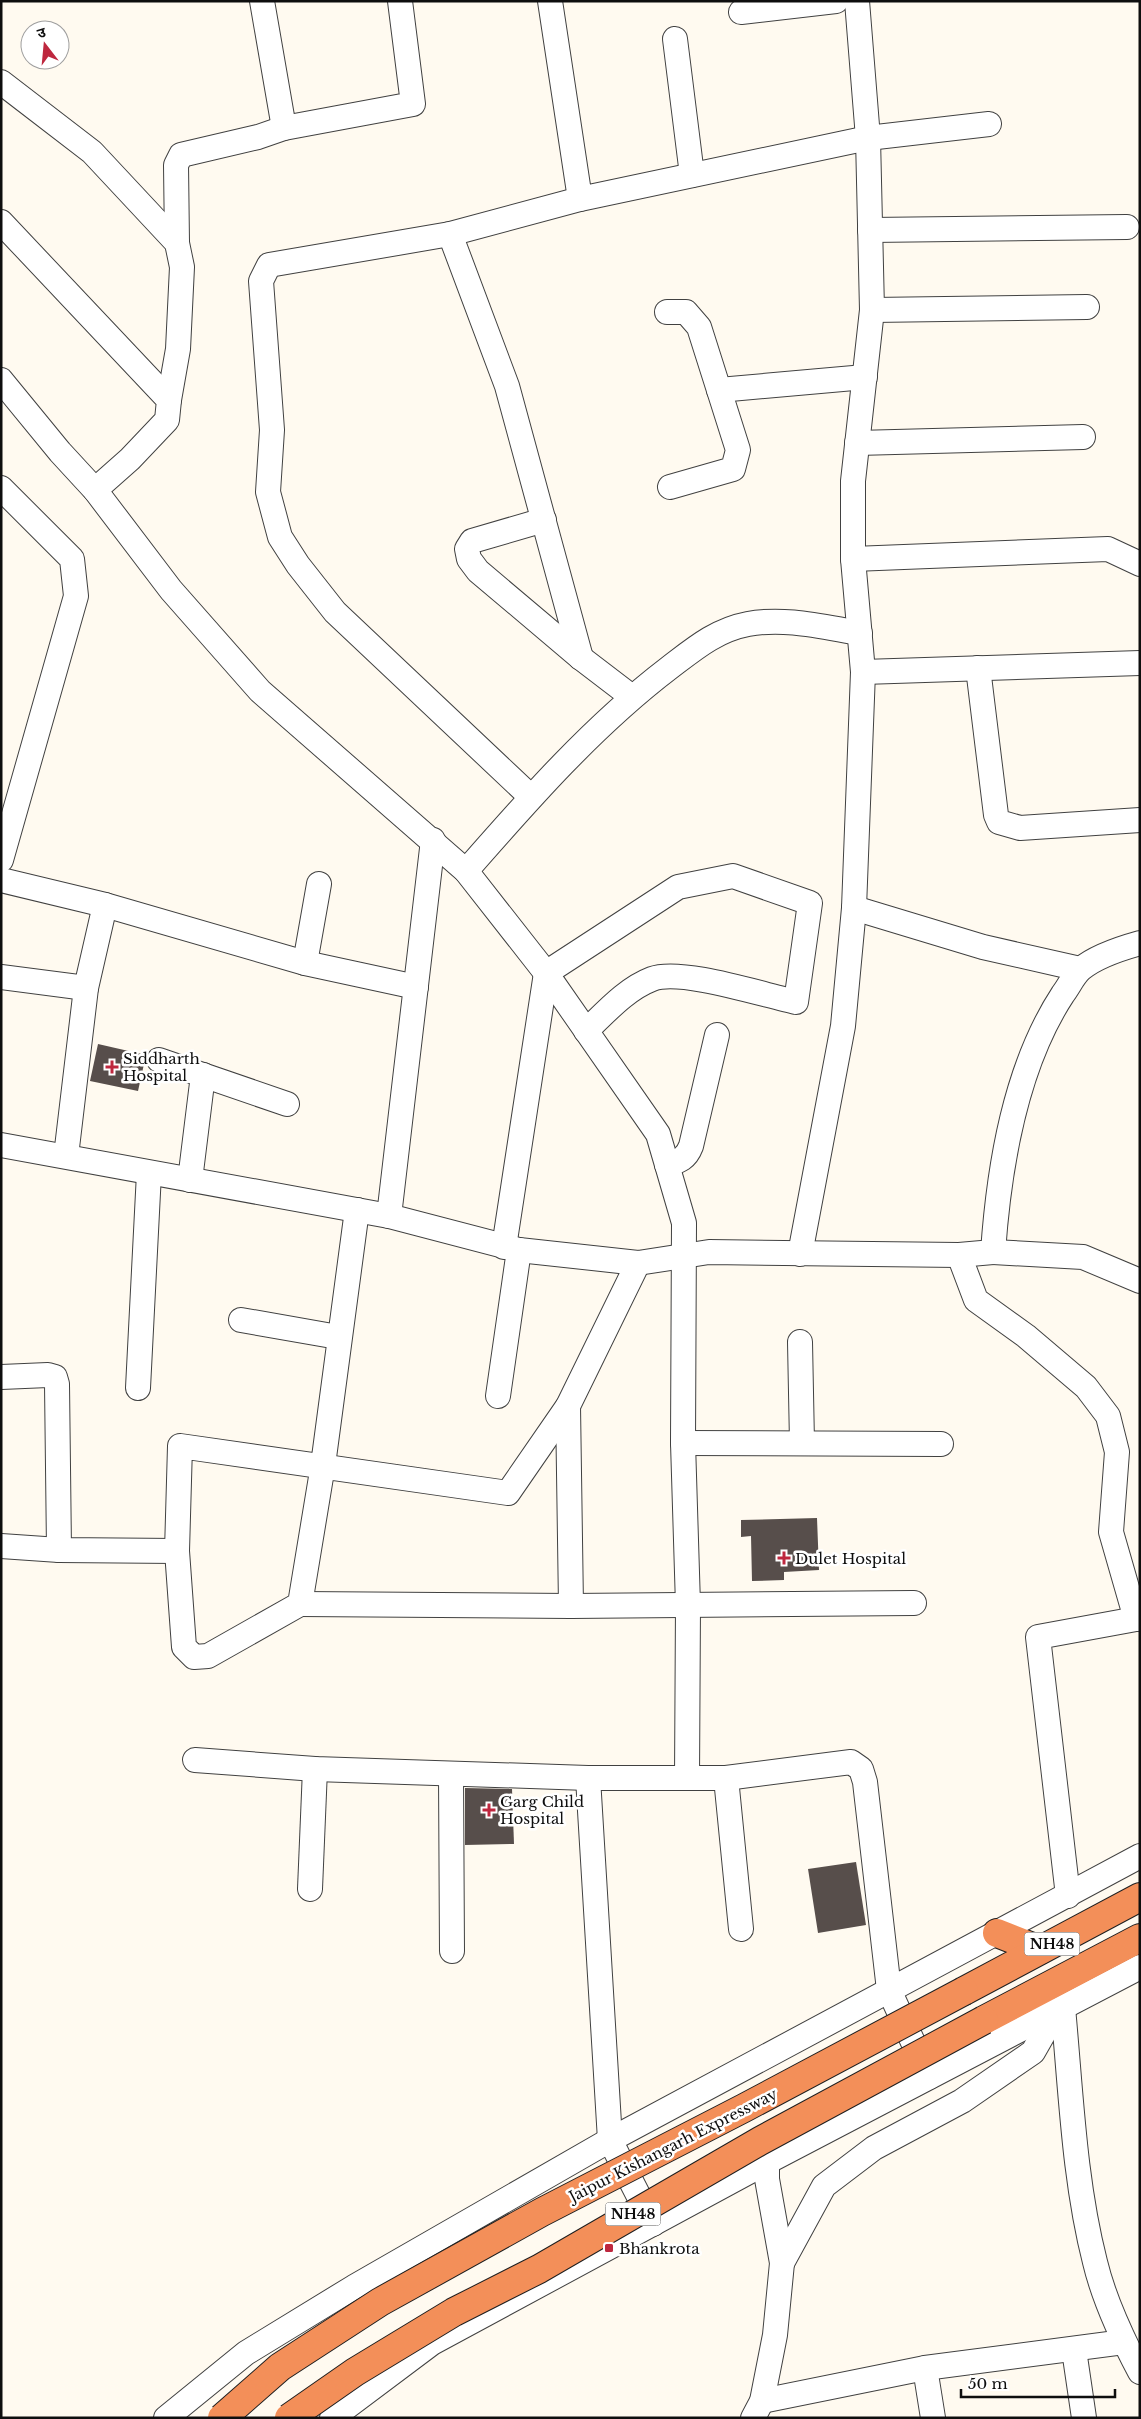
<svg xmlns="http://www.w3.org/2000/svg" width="1141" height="2419" font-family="'Libre Baskerville','Noto Sans Devanagari',serif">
	<rect width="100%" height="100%" fill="#fffaf0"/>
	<g fill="#574e4b">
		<polygon points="98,1044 146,1055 138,1091 90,1081"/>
		<polygon points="817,1518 819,1570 784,1572 784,1580 752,1581 751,1536 741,1537 741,1520"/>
		<polygon points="465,1788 512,1789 514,1844 465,1845"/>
		<polygon points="856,1862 866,1925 818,1933 808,1869"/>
	</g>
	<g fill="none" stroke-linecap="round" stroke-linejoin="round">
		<g stroke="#414141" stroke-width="26">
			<g id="minor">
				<polyline points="262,1 284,128 413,104 400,1"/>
				<polyline points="550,1 580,199 868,138 872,310 853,481 853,559 863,672 854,908 843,1026 800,1254"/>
				<polyline points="857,1 868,138 989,124"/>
				<polyline points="741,12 836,1"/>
				<polyline points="675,39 692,175"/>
				<polyline points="1,82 92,152 177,243 182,267 178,349 169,400"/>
				<polyline points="1,222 169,400 167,420 130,459 95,490"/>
				<polyline points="870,230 1127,227"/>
				<polyline points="450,234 507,386 581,658"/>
				<polyline points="177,243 176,165 181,155 258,137 284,128"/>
				<polyline points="872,310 1087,307"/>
				<polyline points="667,312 686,312 699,327 738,450 733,469 670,487"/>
				<polyline points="1,380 60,452 95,490 171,590 260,691 466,871 546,973 658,1134 684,1223 683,1443 688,1605 687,1778"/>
				<polyline points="719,390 865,377"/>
				<polyline points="857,443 1083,437"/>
				<polyline points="1,488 72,559 76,596 1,860"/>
				<polyline points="544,520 472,541 467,549 469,559 478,571 581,658 632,697"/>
				<polyline points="853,559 1108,549 1140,564"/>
				<polyline points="978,668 996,815 999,822 1020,828 1140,820"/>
				<polyline points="863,672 1140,663"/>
				<polyline points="531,797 335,612 298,565 280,537 268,492 272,430 261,281 269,265 450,234 580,199"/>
				<path d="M466,871C529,799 593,726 669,668C694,649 716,630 748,624C785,617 823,627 860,633"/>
				<polyline points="1,880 105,905 305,963 416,987"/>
				<polyline points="854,908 983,947 1080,969"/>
				<polyline points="305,963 319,884"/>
				<polyline points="1,977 86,988 105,905"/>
				<polyline points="159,1060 287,1104"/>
				<path d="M1,1145L389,1216L519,1250L638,1263L709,1252L959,1255L993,1252C999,1166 1015,1067 1063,994C1069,986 1074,975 1081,969C1095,957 1122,948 1140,943"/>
				<polyline points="66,1156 86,988"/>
				<path d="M667,1165C679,1161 686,1159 691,1146L717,1035"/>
				<polyline points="190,1180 203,1075"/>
				<polyline points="357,1210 323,1465 300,1604 208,1656 194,1657 184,1647 177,1551 180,1446 508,1493 568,1406 638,1263"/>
				<polyline points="389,1216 433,840"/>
				<path d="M504,1247L546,973L678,887L733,876L810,903L796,1002C763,995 681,968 652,979C626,989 606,1012 586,1031"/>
				<polyline points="993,1252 1083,1257 1140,1281"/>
				<polyline points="959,1255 976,1300 1026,1336 1086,1387 1108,1416 1117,1452 1111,1532 1136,1619 1140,1618"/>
				<polyline points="241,1320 338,1337"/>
				<polyline points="800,1342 802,1443"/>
				<polyline points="1,1377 48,1375 55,1377 57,1384 59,1550"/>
				<polyline points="138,1388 149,1173"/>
				<polyline points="498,1396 519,1250"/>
				<polyline points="568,1406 571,1606"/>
				<polyline points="683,1443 941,1444"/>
				<polyline points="1,1546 59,1550 177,1551"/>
				<polyline points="300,1604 571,1606 914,1603"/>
				<polyline points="195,1760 315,1769 588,1778 726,1778 851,1762 861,1769 865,1782 889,1990 929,2077"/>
				<polyline points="451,1774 452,1951"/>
				<polyline points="588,1778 610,2140 653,2224"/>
				<polyline points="726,1778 741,1929"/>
				<polyline points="310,1889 315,1769"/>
				<polyline points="1068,1896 1038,1637 1136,1619"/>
				<path d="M1063,2008C1071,2092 1074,2180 1095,2262C1104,2300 1122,2338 1140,2372"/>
				<polyline points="782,2263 824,2186 874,2148 962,2101 1033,2052 1045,2031 1043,2017 1045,2006"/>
				<polyline points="1074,2350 1084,2418"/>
				<polyline points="925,2368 933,2418"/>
				<polyline points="762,2401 925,2368 1124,2342"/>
				<polyline points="166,2418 246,2353 354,2287 610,2140 1140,1856"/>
				<polyline points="332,2418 432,2343 767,2162 1140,1967"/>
				<polyline points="753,2418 762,2401 775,2335 782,2263 767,2179 767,2162"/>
			</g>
		</g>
		<g stroke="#1f1f1f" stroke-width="30">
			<g id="highway">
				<polyline points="997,1933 1040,1950"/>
				<polyline points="964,1991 1140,1897"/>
				<polyline points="984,2020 1140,1938"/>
			</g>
		</g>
		<use href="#minor" stroke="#fff" stroke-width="24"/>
		<use href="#highway" stroke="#f38f59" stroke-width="28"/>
		<g stroke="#1f1f1f" stroke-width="30" stroke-linecap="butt">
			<g id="highway-bridge">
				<polyline points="222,2418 280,2367 380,2302 542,2212 744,2108 964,1991"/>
				<polyline points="289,2418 355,2372 454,2312 539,2269 760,2141 984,2020"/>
			</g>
		</g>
		<use href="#highway-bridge" stroke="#f38f59" stroke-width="28"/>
	</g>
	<g fill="#be273e" stroke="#fff" stroke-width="2">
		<path d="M109.5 1059.5h5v5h5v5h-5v5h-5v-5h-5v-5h5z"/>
		<path d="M781.5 1550.5h5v5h5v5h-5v5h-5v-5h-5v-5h5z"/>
		<path d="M486.5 1802.5h5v5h5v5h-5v5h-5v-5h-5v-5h5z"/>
		<rect x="604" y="2243" width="10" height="10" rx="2.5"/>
	</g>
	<g text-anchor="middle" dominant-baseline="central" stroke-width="5" stroke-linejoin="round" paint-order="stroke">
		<g fill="#fff" stroke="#565656" stroke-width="1">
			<rect x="1024.5" y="1932.5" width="55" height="23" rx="4"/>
			<rect x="605.5" y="2202.5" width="55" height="23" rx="4"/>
		</g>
		<g font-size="14" font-weight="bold" fill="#0e0e0e">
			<text x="1052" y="1944">NH48</text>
			<text x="633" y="2214">NH48</text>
		</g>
		<g font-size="15" fill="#0e0e0e" stroke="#fff" text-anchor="start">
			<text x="123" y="1058">Siddharth<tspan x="123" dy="17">Hospital</tspan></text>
			<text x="795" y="1558">Dulet Hospital</text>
			<text x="500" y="1801">Garg Child<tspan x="500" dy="17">Hospital</tspan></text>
			<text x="619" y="2248">Bhankrota</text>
		</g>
		<g font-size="15" fill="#0e0e0e" stroke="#fff">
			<text transform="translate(673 2145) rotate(-27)">Jaipur Kishangarh Expressway</text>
		</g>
	</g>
	<rect width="1141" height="2419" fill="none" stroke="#0e0e0e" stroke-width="5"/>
	<g transform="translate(45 45) rotate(344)"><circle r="24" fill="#ffffff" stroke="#9f9f9f"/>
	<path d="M0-4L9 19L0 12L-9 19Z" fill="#be273e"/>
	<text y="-8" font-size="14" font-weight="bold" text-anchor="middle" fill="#0e0e0e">उ</text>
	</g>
	<path d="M961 2389v8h154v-8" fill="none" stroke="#0e0e0e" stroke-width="2.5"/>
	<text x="968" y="2389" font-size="15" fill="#0e0e0e" stroke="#ffffff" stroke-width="4" paint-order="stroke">50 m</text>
</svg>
